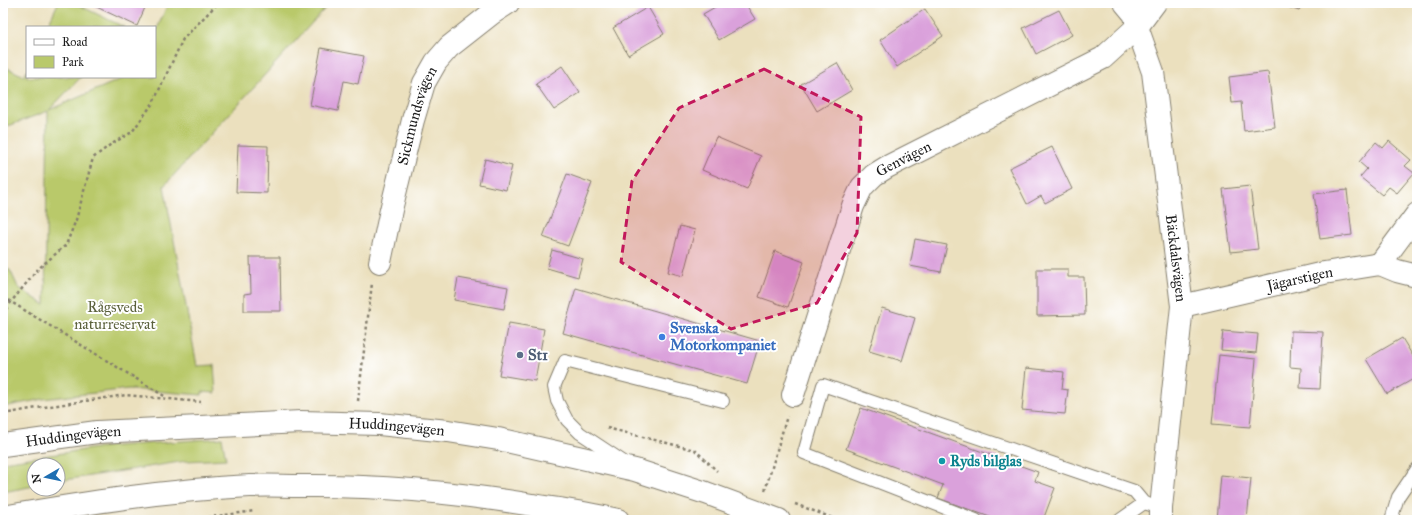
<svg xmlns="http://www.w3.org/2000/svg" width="1420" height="523" font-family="'IM FELL Great Primer',serif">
	<rect width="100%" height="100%" fill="#fff"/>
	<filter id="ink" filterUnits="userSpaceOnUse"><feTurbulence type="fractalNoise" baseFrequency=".025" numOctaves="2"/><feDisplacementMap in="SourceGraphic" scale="8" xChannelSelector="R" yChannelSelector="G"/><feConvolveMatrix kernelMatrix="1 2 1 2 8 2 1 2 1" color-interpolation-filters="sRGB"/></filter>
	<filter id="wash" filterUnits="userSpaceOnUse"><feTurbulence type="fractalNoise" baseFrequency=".012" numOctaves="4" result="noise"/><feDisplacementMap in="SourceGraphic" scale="16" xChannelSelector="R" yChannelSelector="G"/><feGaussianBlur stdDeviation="0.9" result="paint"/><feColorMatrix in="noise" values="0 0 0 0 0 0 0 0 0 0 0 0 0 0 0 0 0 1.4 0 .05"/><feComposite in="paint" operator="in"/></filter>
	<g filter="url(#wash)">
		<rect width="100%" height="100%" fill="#ebe0be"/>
		<g fill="#b9c96b" stroke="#6a7244">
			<polygon points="58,3 74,3 124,27 47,27"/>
			<polygon points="168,3 330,3 164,186 197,366 214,365 216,393 202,392 202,395 129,389 43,399 3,407 3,268 10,270 18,287 45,305 48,111 3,128 3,66 24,76 27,70 27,77 81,77 49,110 126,77 155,77 155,34"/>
			<polygon points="222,438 226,459 186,461 58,481 58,465 34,465 34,486 3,492 3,462 103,447"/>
		</g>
		<g id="blocks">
			<g fill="#daa1db">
				<polygon points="88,3 147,3 137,26"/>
				<polygon points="722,3 745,3 755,19 719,40 703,14"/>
				<polygon points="1276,3 1302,3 1299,11"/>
				<polygon points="648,7 664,34 628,55 613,28"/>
				<polygon points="925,9 943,36 897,67 880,40"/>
				<polygon points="1059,10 1072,35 1036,54 1023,28"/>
				<polygon points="321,48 364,56 358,84 344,81 338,111 310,105"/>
				<polygon points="837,63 852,90 817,111 801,84"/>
				<polygon points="562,66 580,93 554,110 536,84"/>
				<polygon points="1268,72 1275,127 1244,131 1241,102 1232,103 1229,77"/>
				<polygon points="716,137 761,156 747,189 702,170"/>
				<polygon points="1389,141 1411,160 1405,166 1414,173 1397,193 1389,187 1382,195 1360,177 1367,169 1359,162 1376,142 1383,148"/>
				<polygon points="238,145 268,146 267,193 236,192"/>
				<polygon points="1052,147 1072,189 1045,203 1041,196 1027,204 1009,168"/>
				<polygon points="485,159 512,166 506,190 479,184"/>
				<polygon points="567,174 592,183 568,246 543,237"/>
				<polygon points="1250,186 1258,249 1231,252 1223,189"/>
				<polygon points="1347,190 1352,235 1320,239 1314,194"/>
				<polygon points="680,226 695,230 683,276 668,272"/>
				<polygon points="915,239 947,245 941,272 910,266"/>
				<polygon points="552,250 583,259 578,277 547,268"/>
				<polygon points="775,251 804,262 788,307 759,297"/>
				<polygon points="250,257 280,257 281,311 244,311 244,294 251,293"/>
				<polygon points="1037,269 1068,269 1068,277 1084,277 1085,315 1037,316"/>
				<polygon points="458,278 508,287 504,309 454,300"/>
				<polygon points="576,288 760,341 747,384 563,333"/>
				<polygon points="882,308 915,318 902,361 869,351"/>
				<polygon points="509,323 544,329 535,381 499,375"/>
				<polygon points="1223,331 1258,334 1256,353 1221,350"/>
				<polygon points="1291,331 1323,332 1320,389 1300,388 1301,368 1290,367"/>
				<polygon points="1402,338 1417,363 1417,377 1387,394 1366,359"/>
				<polygon points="1219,355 1256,359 1250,427 1212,424"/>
				<polygon points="1026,368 1064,372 1062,389 1068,390 1065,414 1022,410"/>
				<polygon points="861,408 1038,472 1035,481 1055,488 1043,520 998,520 938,498 943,485 846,449"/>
				<polygon points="1221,475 1251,478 1247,520 1217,520"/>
			</g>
		</g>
	</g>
	<g filter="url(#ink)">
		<use href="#blocks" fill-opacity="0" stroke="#847e6d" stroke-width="1"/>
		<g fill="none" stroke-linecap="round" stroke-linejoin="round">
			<g stroke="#847e6d" stroke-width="14">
				<g id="lane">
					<polyline points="624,462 580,433 567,420 557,401 554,387 565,361 723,401"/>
					<polyline points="976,520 804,453 823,385 1134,491 1144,503 1161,508"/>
					<polyline points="1120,520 1144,503"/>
					<polyline points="1391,520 1398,497 1417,469"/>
				</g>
			</g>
			<g stroke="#847e6d" stroke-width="24">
				<g id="street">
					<path id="s1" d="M1125,3L1135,15L1137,27L1153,72L1182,306L1161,508V520"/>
					<path id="s2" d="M380,262L391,210L413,120L424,83L436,62L449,47L491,14L508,3"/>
					<polyline points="1380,264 1417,214"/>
					<path id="s3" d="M1182,306L1324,273L1380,264L1397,271L1417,276"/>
					<path id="s4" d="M793,395L853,206L862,187L874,175L887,167L1103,58L1137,27L1155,3"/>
				</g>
			</g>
			<g stroke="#847e6d" stroke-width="24">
				<g id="primary">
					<path id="s5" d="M3,445L97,432L301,422L379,424L448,431L498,439L635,470L706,493L779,520"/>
					<path d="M3,517C85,503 167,490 250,486C266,485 283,486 300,486C378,485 455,492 532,505C560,509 589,513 618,520"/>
				</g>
			</g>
			<g stroke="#847e6d" stroke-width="2.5" stroke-dasharray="3 3" stroke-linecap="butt">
				<polyline points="3,297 166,397"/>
				<polyline points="3,314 11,302 38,269 66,245 76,220 93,158 110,145 132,132 153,103 183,39 218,3"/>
				<polyline points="358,401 372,283"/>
				<polyline points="3,414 37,408 126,395 201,402"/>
				<polyline points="607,428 695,450 717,471"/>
				<polyline points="765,491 787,416"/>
				<polyline points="795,504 838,520"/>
				<polyline points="196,520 210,517 255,511"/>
			</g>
			<use href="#lane" stroke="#fff" stroke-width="12"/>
			<use href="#street" stroke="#fff" stroke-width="22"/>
			<use href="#primary" stroke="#fff" stroke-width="22"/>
		</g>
	</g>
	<path fill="#c2185b" fill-opacity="0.2" stroke="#c2185b" stroke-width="3" stroke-dasharray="8 5" stroke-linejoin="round" d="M764,69L861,117L857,233L817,303L731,329L621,262L632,181L679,108Z"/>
	<circle fill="#3f7fe0" stroke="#fff" stroke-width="1.5" cx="662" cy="337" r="4"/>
	<circle fill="#5c6f8a" stroke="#fff" stroke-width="1.5" cx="520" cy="355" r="4"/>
	<circle fill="#0f9aa8" stroke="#fff" stroke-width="1.5" cx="942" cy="461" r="4"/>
	<g text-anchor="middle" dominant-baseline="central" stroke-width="4" stroke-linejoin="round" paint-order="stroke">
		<g font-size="15" fill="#1c1c1c" stroke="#fff">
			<text stroke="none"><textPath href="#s2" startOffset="151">Sickmundsvägen</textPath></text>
			<text stroke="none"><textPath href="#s4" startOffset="270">Genvägen</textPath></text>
			<text stroke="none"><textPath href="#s1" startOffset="263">Bäckdalsvägen</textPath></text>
			<text stroke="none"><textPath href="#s3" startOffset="121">Jägarstigen</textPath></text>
			<text stroke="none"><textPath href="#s5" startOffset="395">Huddingevägen</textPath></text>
			<text stroke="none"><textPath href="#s5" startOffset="71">Huddingevägen</textPath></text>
		</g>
		<g font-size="15" fill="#5b613c" stroke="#fff">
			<text x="115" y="307">Rågsveds<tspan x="115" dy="17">naturreservat</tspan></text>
		</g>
		<g font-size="15" font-weight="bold" fill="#366cbe" stroke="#fff" text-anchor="start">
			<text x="670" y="328">Svenska<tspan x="670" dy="17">Motorkompaniet</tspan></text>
		</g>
		<g font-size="15" font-weight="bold" fill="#4e5e75" stroke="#fff" text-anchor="start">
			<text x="528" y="355">St1</text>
		</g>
		<g font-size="15" font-weight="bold" fill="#0d838f" stroke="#fff" text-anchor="start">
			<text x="950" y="461">Ryds bilglas</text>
		</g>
	</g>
	<rect width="1420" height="523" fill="none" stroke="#fff" stroke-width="16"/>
	<rect x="26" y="26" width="130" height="52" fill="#ffffff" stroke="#a4a4a4"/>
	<rect x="34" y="39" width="20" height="6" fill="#ffffff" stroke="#a4a4a4"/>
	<text x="62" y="46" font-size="12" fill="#1c1c1c">Road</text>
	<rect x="34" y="56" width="20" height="12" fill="#b9c96b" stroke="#a4a4a4"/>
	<text x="62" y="66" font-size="12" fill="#1c1c1c">Park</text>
	<g transform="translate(46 477) rotate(261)"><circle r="19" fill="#ffffff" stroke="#a4a4a4"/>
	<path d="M0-3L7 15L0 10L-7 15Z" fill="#1f6fb2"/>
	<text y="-6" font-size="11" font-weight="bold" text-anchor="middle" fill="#1c1c1c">N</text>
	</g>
</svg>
